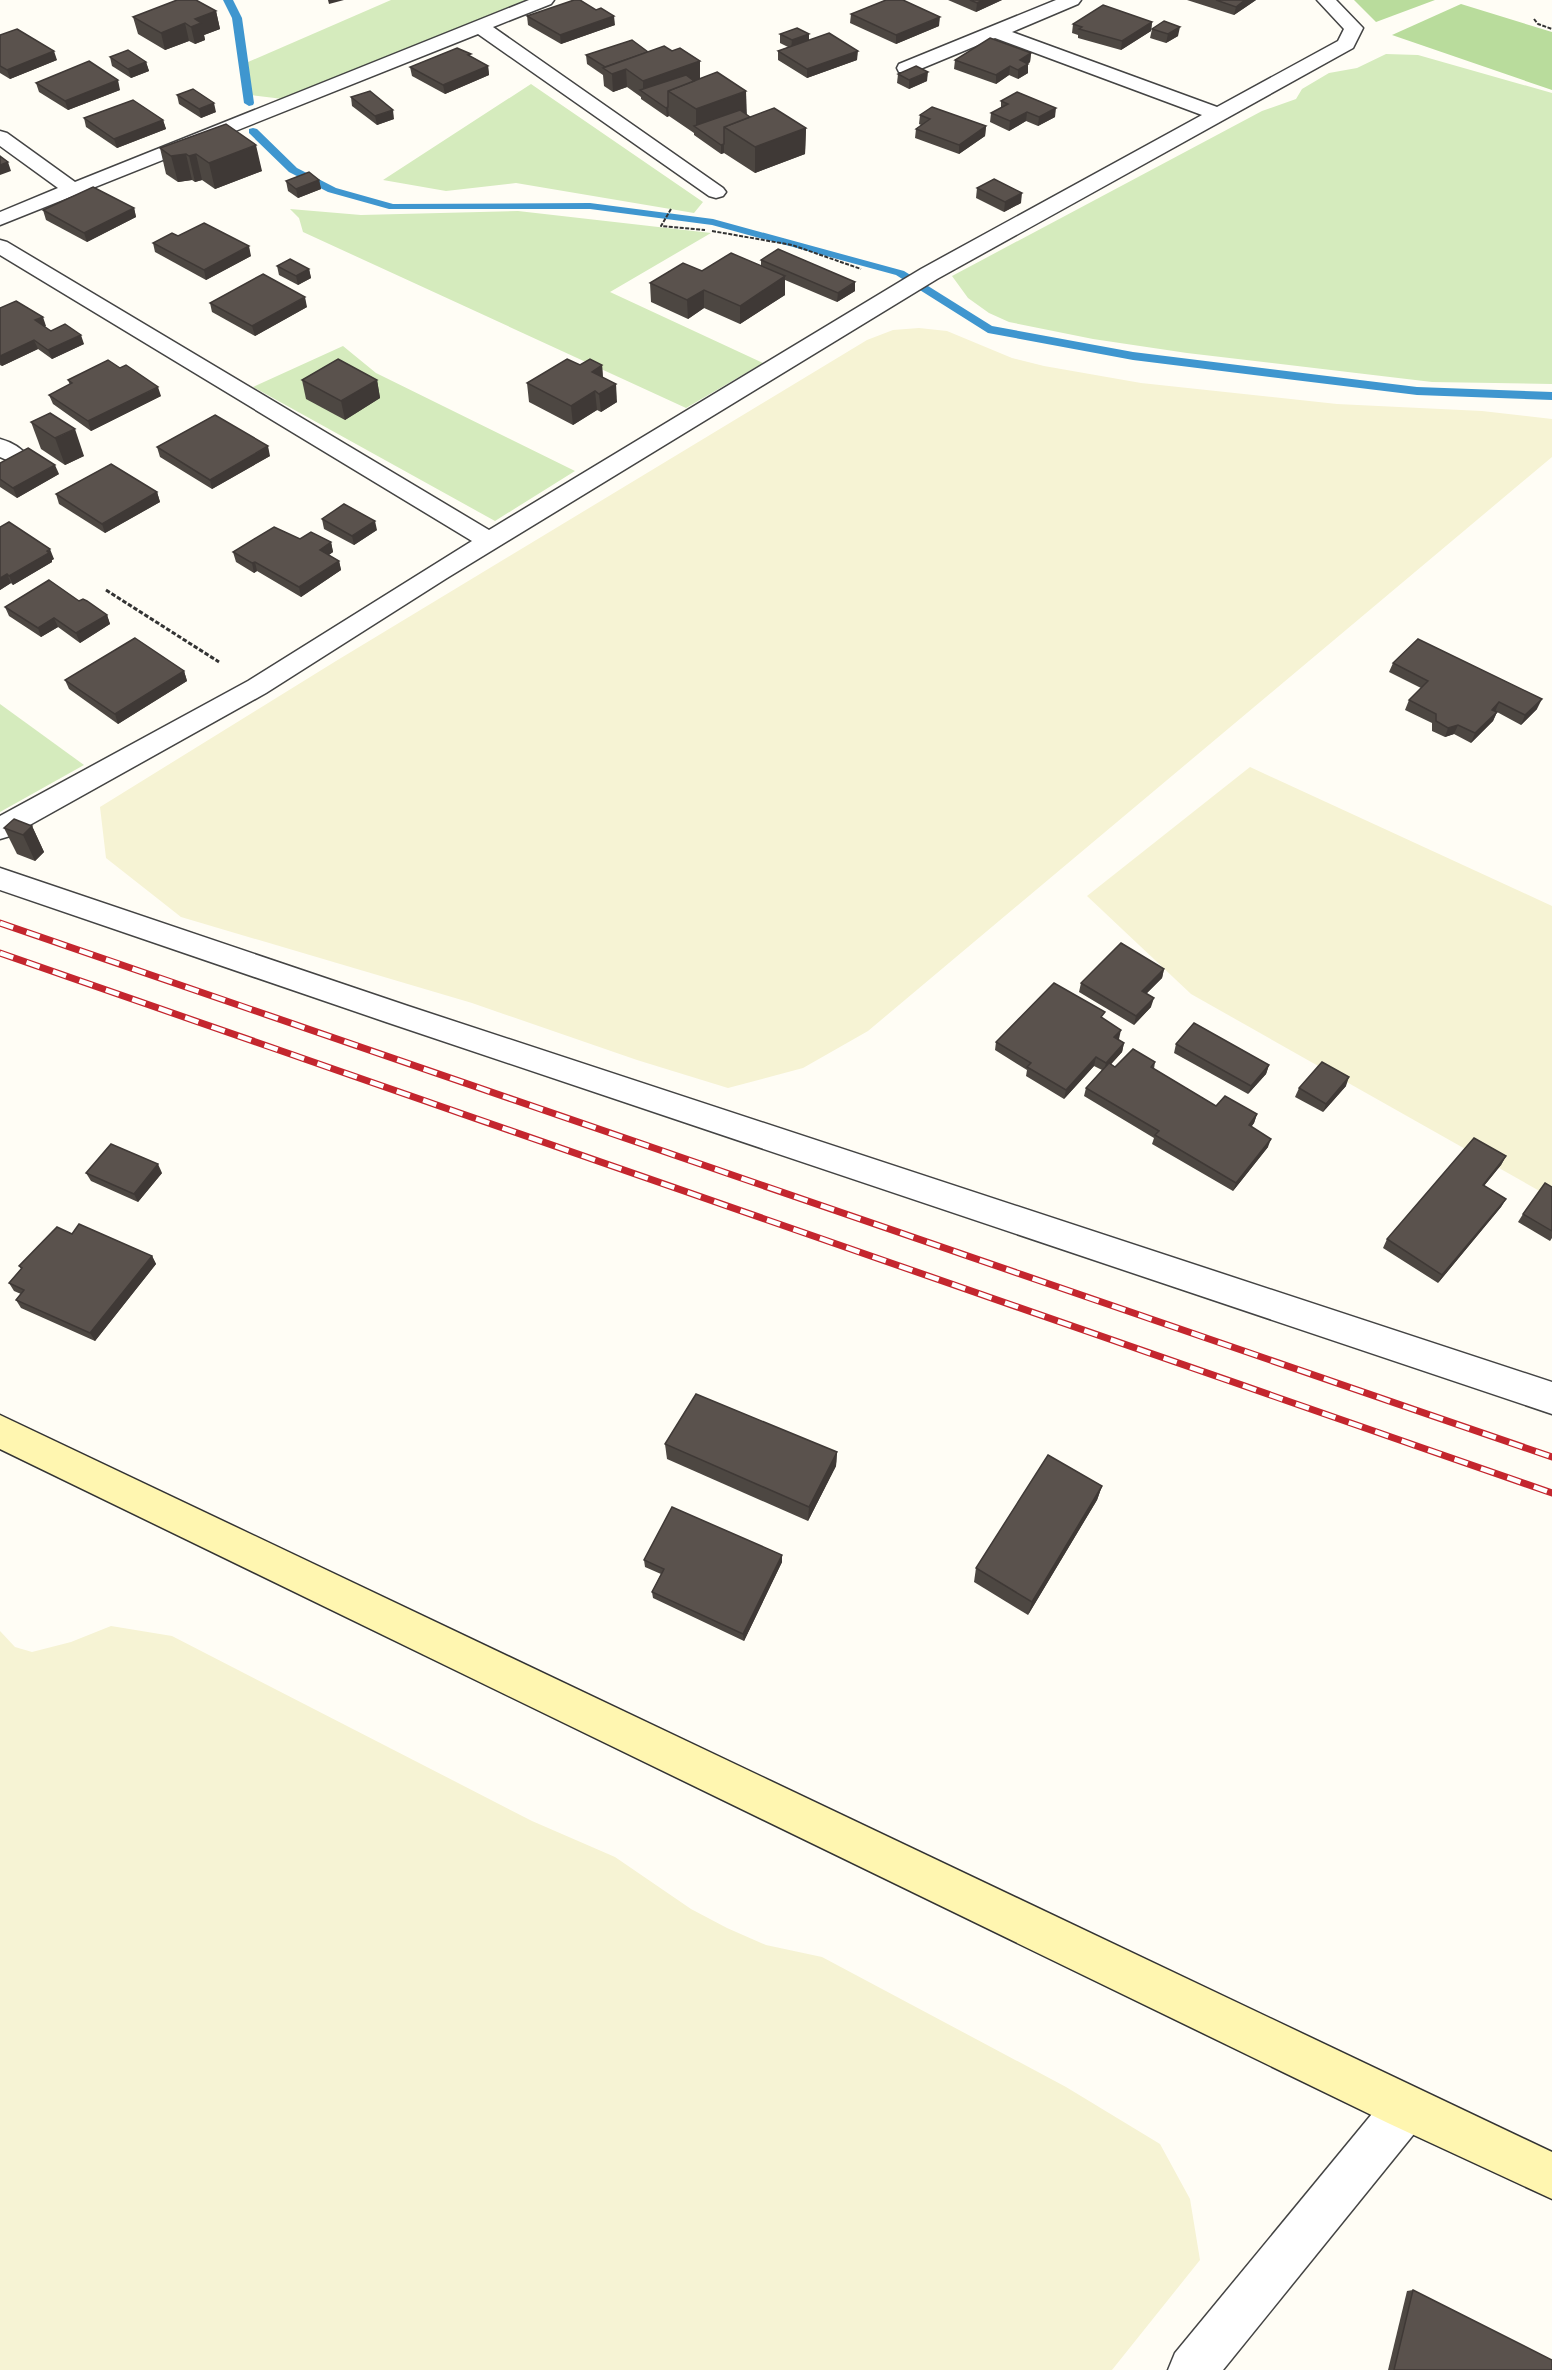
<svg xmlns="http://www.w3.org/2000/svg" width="1552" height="2370" font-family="Spectral,serif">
	<rect width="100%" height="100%" fill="#fffdf5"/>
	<g fill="#f6f3d4">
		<polygon points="919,328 947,331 1012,358 1044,366 1141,383 1337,404 1482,411 1552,419 1552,457 868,1031 803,1068 728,1088 637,1060 472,1003 181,917 106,858 100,807 336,661 867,340 893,330"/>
		<polygon points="1250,767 1552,906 1552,1198 1191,994 1087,896"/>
		<polygon points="111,1626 172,1636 532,1821 615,1857 691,1909 727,1928 766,1945 822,1957 1066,2087 1160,2144 1190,2199 1200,2260 1112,2370 0,2370 0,1631 15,1647 32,1652 71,1642"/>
	</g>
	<g fill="#d5ebbd">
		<polygon points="391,0 527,0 283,99 251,95 239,66"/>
		<polygon points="1386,54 1418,55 1552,93 1552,384 1432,382 1187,353 1093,339 1009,322 989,313 968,298 952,276 1262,111 1296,99 1302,89 1329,73 1357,68"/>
		<polygon points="531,84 703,202 694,213 516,183 446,191 383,180"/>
		<polygon points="290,209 361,215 518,211 711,233 610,292 763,363 686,408 303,232 299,218"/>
		<polygon points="343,346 376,373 575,471 495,521 253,387"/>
		<polygon points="0,704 84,765 0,812"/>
	</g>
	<g fill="#b9dc9c">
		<polygon points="1354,0 1435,0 1376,22"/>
		<polygon points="1461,4 1552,32 1552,90 1392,35"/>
	</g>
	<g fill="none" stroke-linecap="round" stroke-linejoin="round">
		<g fill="#3f96cf" fill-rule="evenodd">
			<polygon points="223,0 233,0 242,18 254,103 253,105 249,106 244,103 232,18"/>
			<polygon points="253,128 257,129 297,168 336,188 393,204 590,203 713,219 904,271 992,326 1133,352 1417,387 1552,392 1552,400 1417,395 1133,360 988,333 896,275 712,225 590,209 389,209 328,192 289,172 249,133 249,129"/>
		</g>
		<g stroke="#444" stroke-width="3">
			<g id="minor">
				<polygon points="529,0 554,0 551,4 493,27 723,188 726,192 723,196 716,198 709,196 478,34 0,225 0,212 58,188 0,146 0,131 7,133 75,182"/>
				<polygon points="1056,0 1081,0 1078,4 1012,32 1217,107 1338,41 1344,29 1317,0 1336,0 1363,28 1353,48 937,279 447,578 266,693 10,836 0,839 0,816 248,681 472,541 0,255 0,240 7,242 489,530 921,269 1202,115 995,38 913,72 899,72 897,68 899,64"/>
				<path d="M0,439C11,442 22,448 28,457L24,462L16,464L0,457Z"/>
				<polygon points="0,868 408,1006 1552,1382 1552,1414 386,1022 0,890"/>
				<polygon points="1406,2086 1422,2092 1428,2108 1422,2124 1223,2370 1168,2370 1175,2353 1390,2092"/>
			</g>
		</g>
		<g stroke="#333" stroke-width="3">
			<polygon id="secondary" points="0,1415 1552,2152 1552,2199 1390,2124 0,1449"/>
		</g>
		<g stroke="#333" stroke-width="2" stroke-dasharray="4 1.5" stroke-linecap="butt">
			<polyline points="1534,19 1538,24 1552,29"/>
			<polyline points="671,209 661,226 705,230"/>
			<polyline points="712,231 792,245 861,269"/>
		</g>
		<polyline stroke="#333" stroke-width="3" stroke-dasharray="4.5 2" stroke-linecap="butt" points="106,590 219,662"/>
		<use href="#minor" fill="#fff" fill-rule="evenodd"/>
		<use href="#secondary" fill="#fff6b0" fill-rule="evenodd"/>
		<g stroke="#c4262e" stroke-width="7">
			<g id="rail">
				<polyline points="0,923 1552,1457"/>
				<polyline points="0,953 1552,1493"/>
			</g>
		</g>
		<use href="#rail" stroke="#fff" stroke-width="4.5" stroke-dasharray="14" stroke-linecap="butt"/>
	</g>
	<g fill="#4d4742">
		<polygon points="948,0 1002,0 976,12"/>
		<polygon points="1187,0 1256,0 1234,15"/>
		<polygon points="216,11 220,29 204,35 205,40 195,44 189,41 165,50 138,34 133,17"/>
		<polygon points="851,14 939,26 896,44 850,23"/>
		<polygon points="527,16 615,25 561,44 528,25"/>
		<polygon points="1152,22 1151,31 1121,50 1078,38 1078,35 1072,33 1073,24"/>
		<polygon points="1152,29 1178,36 1166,43 1150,38"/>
		<polygon points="780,34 809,34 809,40 857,60 807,78 778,60 778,51 788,47 780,43"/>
		<polygon points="0,35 57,60 10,79 0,73"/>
		<polygon points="672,51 700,61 700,79 750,117 806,128 805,154 755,173 724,153 721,154 694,135 694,133 669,116 667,117 641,99 641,97 627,87 613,92 604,86 603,75 587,64 586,55"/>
		<polygon points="1031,53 1030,62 1028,64 1028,73 1018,79 1009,75 996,84 954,69 955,60"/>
		<polygon points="110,57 146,62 149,71 131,78 112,66"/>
		<polygon points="472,57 488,66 489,75 445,94 412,76 410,67"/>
		<polygon points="898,74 927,81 909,89 897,83"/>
		<polygon points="36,83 120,90 68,110 39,92"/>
		<polygon points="177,95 216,112 201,118 179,104"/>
		<polygon points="351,97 394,119 377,125 352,106"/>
		<polygon points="1001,101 1055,117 1038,126 1026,121 1009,131 990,122 991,113 1001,108"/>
		<polygon points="920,115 986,126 985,136 959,154 915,138 916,129 921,125 919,124"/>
		<polygon points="84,118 163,120 166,129 117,148 86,127"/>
		<polygon points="226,124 262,171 215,189 202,180 195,182 192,180 178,182 166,174 160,148"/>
		<polygon points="319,180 321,189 298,198 288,191 286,181"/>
		<polygon points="977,188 1021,203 1004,212 976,198"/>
		<polygon points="134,208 136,217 87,242 46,220 43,210"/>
		<polygon points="178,236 251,256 206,280 155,252 153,243"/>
		<polygon points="761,260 855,291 837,302 785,280 785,295 740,324 704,308 688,319 651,302 650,283 702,271 761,266"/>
		<polygon points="277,266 309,269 311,278 298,285 279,275"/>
		<polygon points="210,303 307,307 255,336 212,312"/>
		<polygon points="0,308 46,326 44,327 51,331 84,344 52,359 38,349 2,366 0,365"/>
		<polygon points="580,365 602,365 603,377 617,402 601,412 597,410 573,425 529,402 527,383"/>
		<polygon points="68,380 161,396 91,431 53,404 49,395 70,385"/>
		<polygon points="302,380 377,380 380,398 345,420 306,399"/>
		<polygon points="31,422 84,456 65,465 41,449"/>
		<polygon points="157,447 270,456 212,489 160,457"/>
		<polygon points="0,463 59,474 17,498 0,487"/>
		<polygon points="157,492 160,502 105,533 59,504 56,494"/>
		<polygon points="322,519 377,530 354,545 324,529"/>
		<polygon points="0,527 54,559 52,560 52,562 13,585 11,583 0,590"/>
		<polygon points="300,539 331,542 333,552 329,555 339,561 341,570 301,597 257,571 254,573 236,562 233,552"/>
		<polygon points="79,601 107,615 110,624 80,643 58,627 41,637 9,616 5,607"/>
		<polygon points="1393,663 1537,709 1521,725 1497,712 1493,721 1471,743 1454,734 1445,737 1432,731 1432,723 1405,710 1409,700 1421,688 1389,672"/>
		<polygon points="184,671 187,681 118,724 69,689 65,680"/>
		<polygon points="32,826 44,852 35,861 17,854 4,828"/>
		<polygon points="1164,969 1162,978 1146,994 1151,1007 1134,1025 1079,992 1081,983"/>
		<polygon points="1104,1019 1119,1039 1118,1039 1124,1043 1122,1052 1111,1064 1115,1067 1155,1062 1154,1069 1216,1106 1257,1114 1254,1123 1251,1127 1268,1147 1233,1191 1152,1144 1154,1138 1084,1096 1086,1088 1102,1070 1094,1066 1064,1099 1026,1076 1027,1070 995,1050 996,1042"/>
		<polygon points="1176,1044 1269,1065 1266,1074 1248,1094 1174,1053"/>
		<polygon points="1346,1086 1323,1112 1295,1097 1299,1088"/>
		<polygon points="1506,1156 1501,1165 1484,1186 1506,1199 1501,1207 1438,1283 1383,1248 1387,1239"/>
		<polygon points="86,1173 162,1173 138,1202 91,1181"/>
		<polygon points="1552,1187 1552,1238 1550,1241 1518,1222 1523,1214"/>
		<polygon points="72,1234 152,1256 156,1264 95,1341 21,1308 16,1300 21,1294 14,1291 9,1283 21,1269 19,1266"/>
		<polygon points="665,1444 837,1452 836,1466 808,1521 667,1459"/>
		<polygon points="1102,1486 1097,1500 1028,1615 974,1582 976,1568"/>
		<polygon points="782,1555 782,1562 744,1641 653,1598 652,1592 661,1574 645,1567 644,1560"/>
		<polygon points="1413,2290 1552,2370 1388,2370 1407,2291"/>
	</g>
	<g fill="#3f3936">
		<polygon points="328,0 344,0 329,4"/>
		<polygon points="983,0 1002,0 976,12 977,3"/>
		<polygon points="1245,0 1256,0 1234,15 1236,7"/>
		<polygon points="216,11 220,29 204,35 205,40 195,44 191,27 195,19"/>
		<polygon points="614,16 615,25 561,44 560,35"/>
		<polygon points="940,17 939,26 896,44 896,35"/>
		<polygon points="1152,22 1151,31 1121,50 1122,41"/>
		<polygon points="185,23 189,41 165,50 161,33"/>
		<polygon points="1180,27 1178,36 1166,43 1168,34"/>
		<polygon points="809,34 809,43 791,49 792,40"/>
		<polygon points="54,51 57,60 10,79 7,70"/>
		<polygon points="858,51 857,60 807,78 807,69"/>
		<polygon points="1031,53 1030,62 1019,69 1020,60"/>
		<polygon points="665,54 626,69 627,87 613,92 612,74"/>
		<polygon points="700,61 700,79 649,96 643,92 643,81"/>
		<polygon points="146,62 149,71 131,78 128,69"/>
		<polygon points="1028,64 1028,73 1018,79 1018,70"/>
		<polygon points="488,66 489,75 445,94 443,85"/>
		<polygon points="1010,66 1009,75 996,84 996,75"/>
		<polygon points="928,72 927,81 909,89 909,80"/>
		<polygon points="118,80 120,90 68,110 65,101"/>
		<polygon points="746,91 747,117 696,128 696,109"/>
		<polygon points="214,103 216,112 201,118 199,109"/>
		<polygon points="668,107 669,116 667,117 666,108"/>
		<polygon points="1056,108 1055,117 1038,126 1039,117"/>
		<polygon points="393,110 394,119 377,125 375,116"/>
		<polygon points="1027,112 1026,121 1009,131 1010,121"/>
		<polygon points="163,120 166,129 117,148 114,139"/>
		<polygon points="986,126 985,136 959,154 959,145"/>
		<polygon points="806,128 805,154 755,173 755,147"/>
		<polygon points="724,144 724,153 721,154 721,145"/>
		<polygon points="256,145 262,171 215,189 209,163"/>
		<polygon points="186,154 192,180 178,182 171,156"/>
		<polygon points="196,154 202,180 195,182 189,156"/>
		<polygon points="8,162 11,171 0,175 0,165"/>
		<polygon points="319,180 321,189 298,198 296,189"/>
		<polygon points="1022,193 1021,203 1004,212 1005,202"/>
		<polygon points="134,208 136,217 87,242 84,233"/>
		<polygon points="249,246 251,256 206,280 204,270"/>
		<polygon points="309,269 311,278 298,285 296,276"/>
		<polygon points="785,276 785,295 740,324 740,306"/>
		<polygon points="855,282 855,291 837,302 838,293"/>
		<polygon points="704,290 704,308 688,319 687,300"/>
		<polygon points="305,297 307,307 255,336 252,326"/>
		<polygon points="43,317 46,326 38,330 35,320"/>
		<polygon points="81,335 84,344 52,359 48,350"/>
		<polygon points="34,340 38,349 2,366 0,362 0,356"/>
		<polygon points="602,365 603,384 592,372"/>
		<polygon points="377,380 380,398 345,420 341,401"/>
		<polygon points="616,384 617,402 601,412 599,394"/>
		<polygon points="158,387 161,396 91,431 88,421"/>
		<polygon points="595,391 597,410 573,425 571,406"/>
		<polygon points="75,429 84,456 65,465 55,438"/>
		<polygon points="268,446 270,456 212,489 210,480"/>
		<polygon points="55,465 59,474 17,498 13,488"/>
		<polygon points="157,492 160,502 105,533 102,524"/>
		<polygon points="375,521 377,530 354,545 352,536"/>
		<polygon points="331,542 333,552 322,559 320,550"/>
		<polygon points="50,549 54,559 52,560 52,562 13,585 9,576"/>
		<polygon points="339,561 341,570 301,597 299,587"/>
		<polygon points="255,562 257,571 254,573 252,563"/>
		<polygon points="7,574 11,583 0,590 0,578"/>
		<polygon points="107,615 110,624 80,643 76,633"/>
		<polygon points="54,618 58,627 41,637 38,628"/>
		<polygon points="184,671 187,681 118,724 115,714"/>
		<polygon points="1542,699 1537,709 1521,725 1525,715"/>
		<polygon points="1499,702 1495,712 1492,710"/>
		<polygon points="1497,712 1493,721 1471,743 1475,733"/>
		<polygon points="1458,725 1454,734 1445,737 1448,728"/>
		<polygon points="32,826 44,852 35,861 23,835"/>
		<polygon points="1164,969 1162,978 1140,1000 1142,991"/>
		<polygon points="1154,998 1151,1007 1134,1025 1136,1016"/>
		<polygon points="1121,1030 1119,1039 1112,1046 1114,1037"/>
		<polygon points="1124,1043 1122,1052 1104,1072 1106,1063"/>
		<polygon points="1096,1057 1094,1066 1064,1099 1066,1090"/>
		<polygon points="1269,1065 1266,1074 1248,1094 1251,1086"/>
		<polygon points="1349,1077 1346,1086 1323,1112 1326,1104"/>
		<polygon points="1257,1114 1254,1123 1246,1134 1249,1125"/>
		<polygon points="1271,1139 1268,1147 1233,1191 1236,1183"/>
		<polygon points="1506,1156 1501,1165 1478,1193 1483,1185"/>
		<polygon points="158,1164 162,1173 138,1202 134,1194"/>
		<polygon points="1506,1199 1501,1207 1438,1283 1442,1275"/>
		<polygon points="152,1256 156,1264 95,1341 90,1333"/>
		<polygon points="837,1452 836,1466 808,1521 809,1507"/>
		<polygon points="1102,1486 1097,1500 1028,1615 1032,1602"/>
		<polygon points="782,1555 782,1562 744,1641 743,1634"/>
	</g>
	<g fill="#5a524d" stroke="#3f3936" stroke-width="1.5">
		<polygon points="177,0 196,0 216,11 195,19 201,23 191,27 185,23 161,33 133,17"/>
		<polygon points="574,0 580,0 596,10 601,8 614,16 560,35 527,16"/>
		<polygon points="886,0 903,0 940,17 896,35 851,14"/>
		<polygon points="970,0 983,0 977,3"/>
		<polygon points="1216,0 1245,0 1236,7"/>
		<polygon points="1103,5 1152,22 1122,41 1079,29 1082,27 1073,24"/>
		<polygon points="1164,21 1180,27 1168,34 1152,29"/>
		<polygon points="797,28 809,34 792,40 780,34"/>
		<polygon points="17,29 54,51 7,70 0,66 0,35"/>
		<polygon points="829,33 858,51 807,69 778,51"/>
		<polygon points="990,38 1031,53 1020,60 1028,64 1018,70 1010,66 996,75 955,60"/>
		<polygon points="632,40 648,52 605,67 586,55"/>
		<polygon points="664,46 672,51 680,48 700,61 643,81 626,69 612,74 603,68"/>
		<polygon points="457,48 471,54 468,55 488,66 443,85 410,67"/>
		<polygon points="128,50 146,62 128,69 110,57"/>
		<polygon points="89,61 118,80 65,101 36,83"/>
		<polygon points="916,66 928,72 909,80 898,74"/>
		<polygon points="717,72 746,91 696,109 668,91"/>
		<polygon points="686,75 694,81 668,91 668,107 666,108 640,90"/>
		<polygon points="193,89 214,103 199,109 177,95"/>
		<polygon points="370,91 393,110 375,116 351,97"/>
		<polygon points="1017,92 1056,108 1039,117 1027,112 1010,121 991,113 1008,104 1001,101"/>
		<polygon points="133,100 163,120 114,139 84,118"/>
		<polygon points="932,107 986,126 959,145 916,129 930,119 920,115"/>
		<polygon points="774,108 806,128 755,147 724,127"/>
		<polygon points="740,110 750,117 724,127 724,144 721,145 694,126"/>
		<polygon points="226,124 256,145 209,163 196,154 189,156 186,154 171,156 160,148"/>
		<polygon points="0,156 8,162 0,165"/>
		<polygon points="309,172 319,180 296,189 286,181"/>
		<polygon points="994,179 1022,193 1005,202 977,188"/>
		<polygon points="93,187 134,208 84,233 43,210"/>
		<polygon points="204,223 249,246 204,270 153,243 172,233 178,236"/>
		<polygon points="778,249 855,282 838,293 761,260"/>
		<polygon points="731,253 785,276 740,306 704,290 687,300 650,283 683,263 702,271"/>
		<polygon points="290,259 309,269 296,276 277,266"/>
		<polygon points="263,274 305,297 252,326 210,303"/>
		<polygon points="16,301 43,317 35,320 51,331 65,324 81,335 48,350 34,340 0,356 0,308"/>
		<polygon points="338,359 377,380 341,401 302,380"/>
		<polygon points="567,359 580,365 590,359 602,365 592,372 616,384 599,394 595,391 571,406 527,383"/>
		<polygon points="108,360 120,368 126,365 158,387 88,421 49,395 72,383 68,380"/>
		<polygon points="50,413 75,429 55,438 31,422"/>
		<polygon points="215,415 268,446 210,480 157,447"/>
		<polygon points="28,448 55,465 13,488 0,479 0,463"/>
		<polygon points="111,464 157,492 102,524 56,494"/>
		<polygon points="344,504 375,521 352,536 322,519"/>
		<polygon points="9,522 50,549 47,551 49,553 9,576 7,574 0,578 0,527"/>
		<polygon points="274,527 300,539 311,532 331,542 320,550 339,561 299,587 255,562 252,563 233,552"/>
		<polygon points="49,580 79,601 83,599 87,601 107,615 76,633 54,618 38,628 5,607"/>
		<polygon points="135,638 184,671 115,714 65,680"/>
		<polygon points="1418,639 1542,699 1525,715 1499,702 1492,710 1497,712 1475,733 1458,725 1448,728 1436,721 1436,714 1409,700 1428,681 1393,663"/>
		<polygon points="14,819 32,826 23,835 4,828"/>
		<polygon points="1121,943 1164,969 1142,991 1154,998 1136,1016 1081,983"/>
		<polygon points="1054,983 1105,1012 1101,1017 1121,1030 1114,1037 1124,1043 1106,1063 1096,1057 1066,1090 1027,1067 1031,1063 996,1042"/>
		<polygon points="1194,1023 1269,1065 1251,1086 1176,1044"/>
		<polygon points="1133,1049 1155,1062 1151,1067 1216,1106 1225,1096 1257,1114 1249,1125 1271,1139 1236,1183 1155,1135 1159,1131 1086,1088 1109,1063 1115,1067"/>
		<polygon points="1322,1062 1349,1077 1326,1104 1299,1088"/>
		<polygon points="1474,1138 1506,1156 1483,1185 1506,1199 1442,1275 1387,1239"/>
		<polygon points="111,1144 158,1164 134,1194 86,1173"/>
		<polygon points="1545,1183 1552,1187 1552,1231 1523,1214"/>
		<polygon points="79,1224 152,1256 90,1333 16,1300 24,1290 9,1283 22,1268 19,1266 57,1227 72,1234"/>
		<polygon points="696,1394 837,1452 809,1507 665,1444"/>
		<polygon points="1048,1455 1102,1486 1032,1602 976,1568"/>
		<polygon points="672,1507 782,1555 743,1634 652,1592 664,1569 644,1560"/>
		<polygon points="1413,2290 1552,2360 1552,2370 1394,2370"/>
	</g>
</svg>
